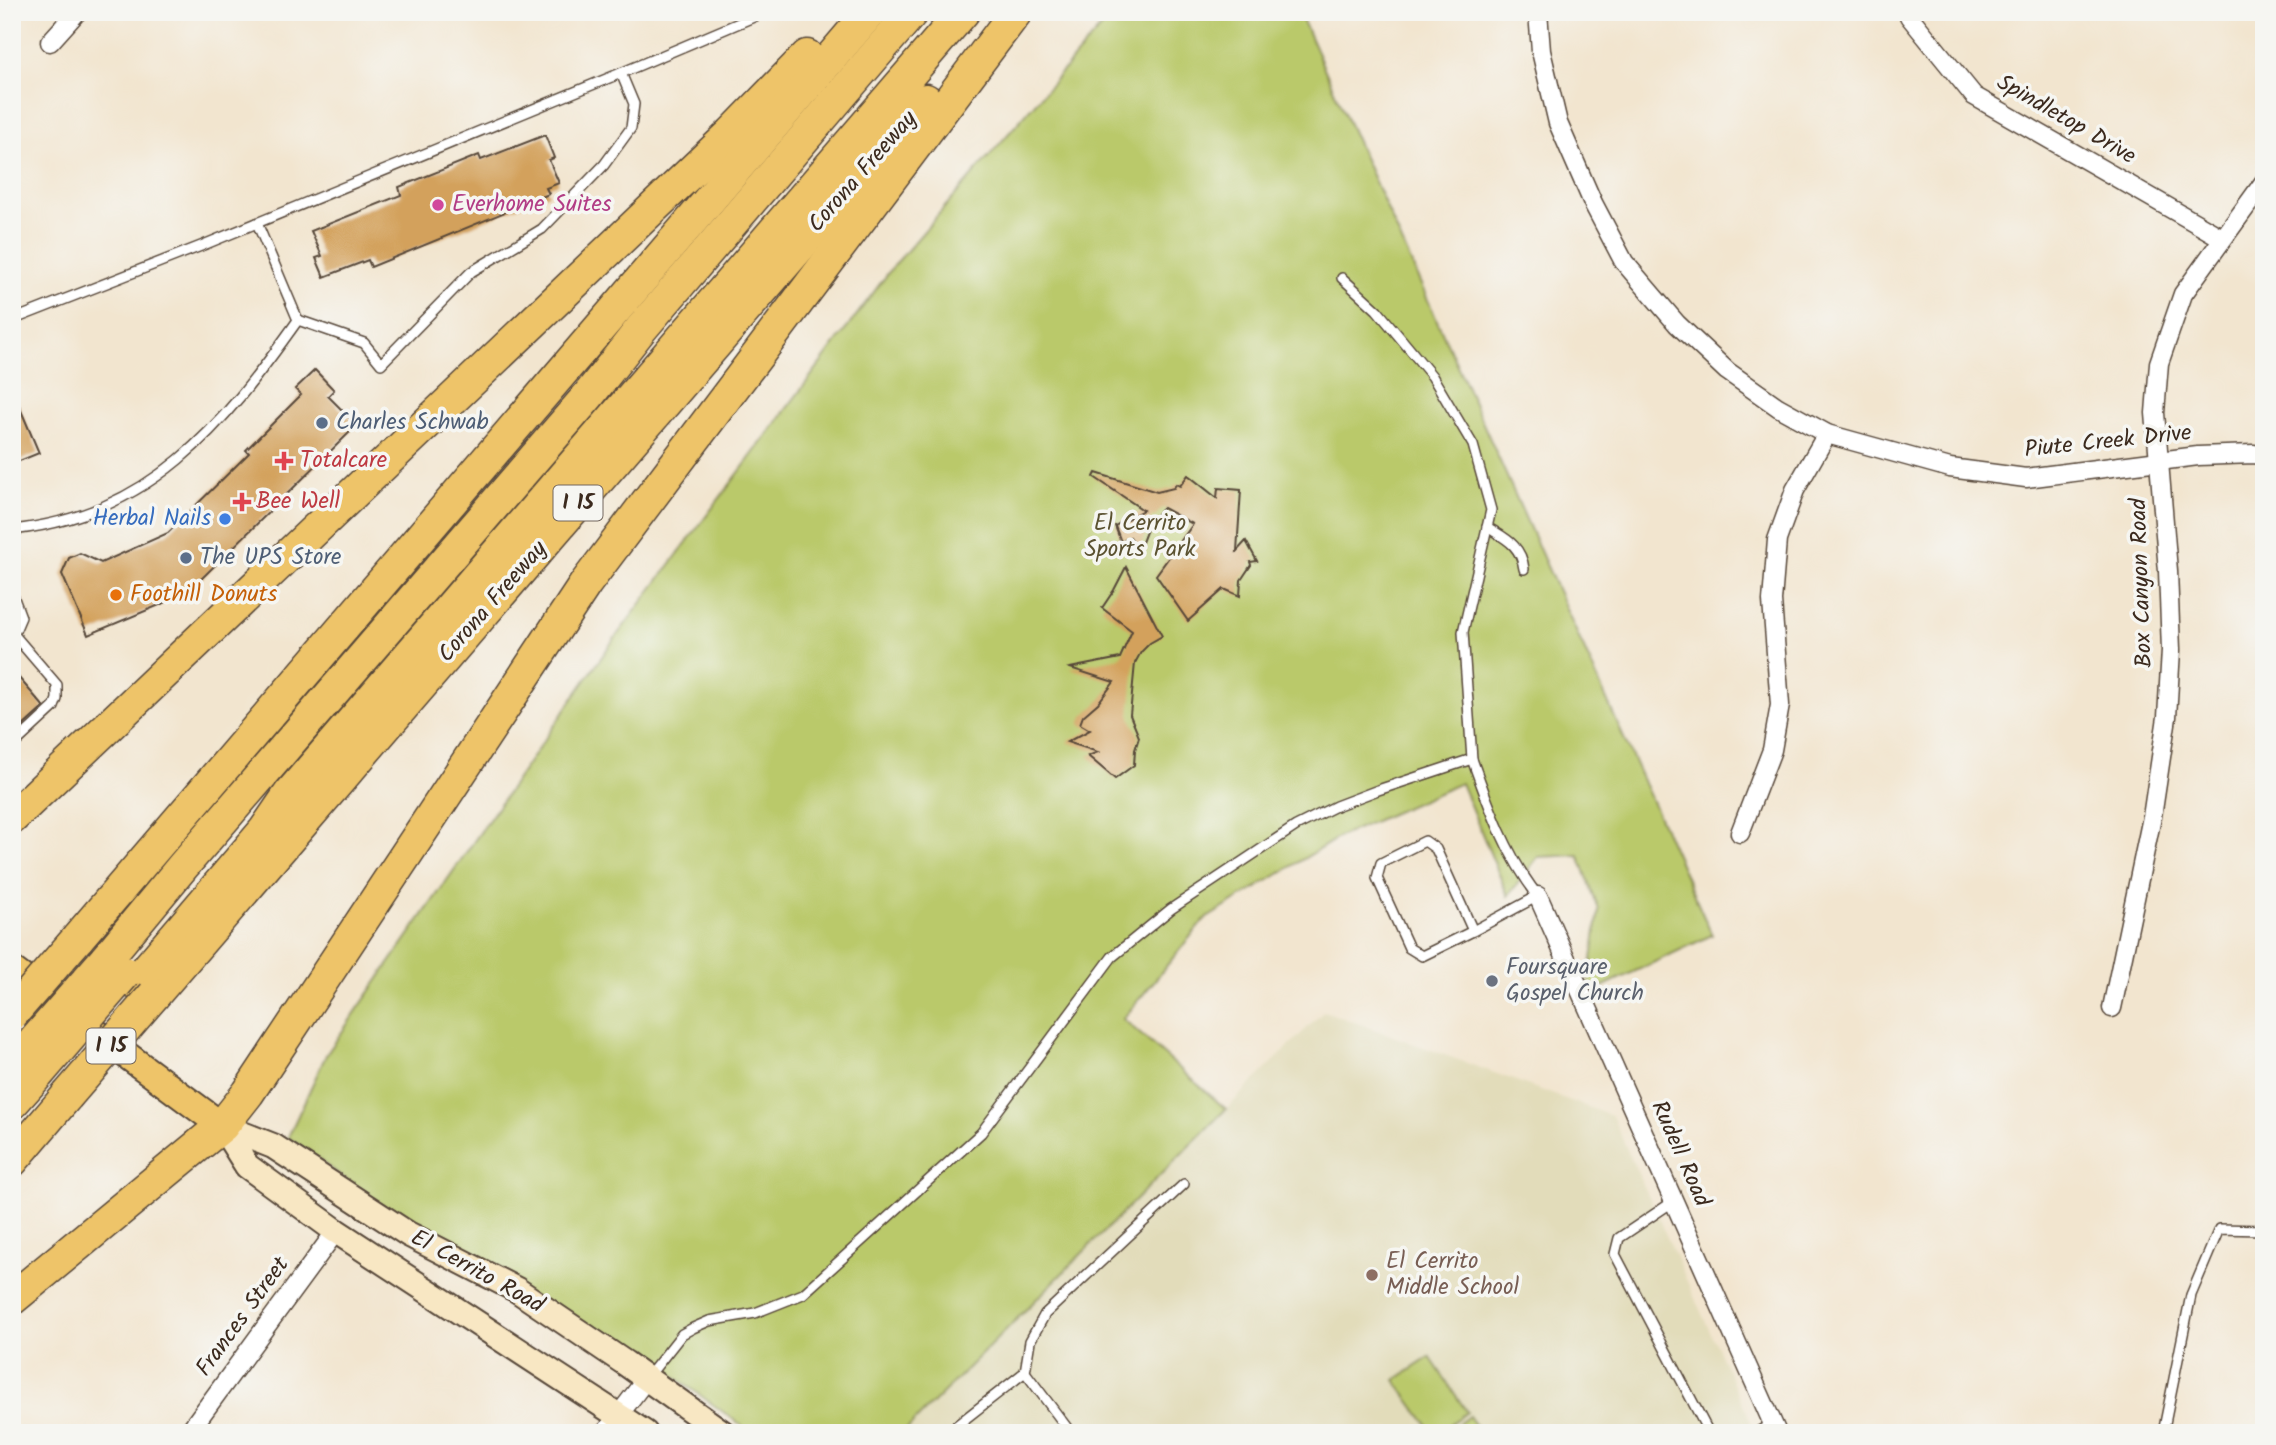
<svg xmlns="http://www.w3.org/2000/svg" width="2276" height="1445" font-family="Kalam,sans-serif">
	<rect width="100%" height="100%" fill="#f6f6f2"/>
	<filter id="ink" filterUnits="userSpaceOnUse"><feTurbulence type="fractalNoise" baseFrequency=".0143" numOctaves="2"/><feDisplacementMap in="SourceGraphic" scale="14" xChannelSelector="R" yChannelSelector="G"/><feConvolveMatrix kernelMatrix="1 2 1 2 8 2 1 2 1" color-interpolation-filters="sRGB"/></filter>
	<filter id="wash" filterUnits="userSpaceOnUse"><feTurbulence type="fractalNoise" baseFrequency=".00686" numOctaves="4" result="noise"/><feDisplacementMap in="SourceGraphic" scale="28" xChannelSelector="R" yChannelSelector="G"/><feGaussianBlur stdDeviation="1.57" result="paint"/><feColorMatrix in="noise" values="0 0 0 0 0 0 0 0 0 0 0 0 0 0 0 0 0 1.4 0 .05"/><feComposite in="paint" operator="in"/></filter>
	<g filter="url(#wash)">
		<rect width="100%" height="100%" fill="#f2e5cf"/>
		<polygon fill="#e2dcba" points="1324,1011 1612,1116 1756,1433 903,1433"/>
		<g fill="#bac96b" stroke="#7a7a44" stroke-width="2">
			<polygon points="1114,12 1299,12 1712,935 1587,994 1599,910 1579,855 1538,857 1508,896 1461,783 1341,836 1204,920 1123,1019 1226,1109 903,1433 752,1433 664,1369 518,1305 288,1137 326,1055 612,642 892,268"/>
			<polygon points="1430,1357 1467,1412 1438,1433 1433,1433 1395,1380"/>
			<polygon points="1469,1416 1481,1433 1446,1433"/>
		</g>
		<g id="blocks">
			<g fill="#d3a15b">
				<polygon points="545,135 554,158 549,160 559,183 546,188 549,194 371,267 368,260 324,277 316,258 322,256 311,231 401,195 399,187 479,155 481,160"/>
				<polygon points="315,370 334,390 328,396 357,425 186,594 88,635 62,574 69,558 80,553 101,563 168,533 249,453 246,450 301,395 295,389"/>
				<polygon points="12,389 39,453 12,464"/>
				<polygon points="1096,473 1157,492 1174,488 1176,484 1180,486 1188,475 1217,498 1218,488 1241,490 1237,551 1246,541 1257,561 1250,562 1251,565 1241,580 1240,596 1224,589 1188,621 1156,575 1193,524 1163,508 1154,517 1152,516 1139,550 1130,537 1121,542 1115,526 1143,510 1094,477"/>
				<polygon points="1126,567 1162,636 1150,643 1141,652 1135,663 1130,715 1139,737 1135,750 1134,765 1115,779 1088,756 1098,752 1067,742 1090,730 1080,724 1083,716 1098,703 1114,682 1070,668 1120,658 1132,631 1102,608 1114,590"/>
				<polygon points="12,670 44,707 12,736"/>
			</g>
		</g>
	</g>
	<g filter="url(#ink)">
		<use href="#blocks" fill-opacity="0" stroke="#564639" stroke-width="2"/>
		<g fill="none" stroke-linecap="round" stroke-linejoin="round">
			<g stroke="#564639" stroke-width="12">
				<g id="lane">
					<polyline points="621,73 758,15"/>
					<polyline points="257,223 298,320"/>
					<polyline points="1342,278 1377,310 1432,376 1473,445 1491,510 1463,632 1472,759"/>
					<path d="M12,320L201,246L621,73L634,104L631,128L604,165L542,229L471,272L381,364L364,343L298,320C222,427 151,515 12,530"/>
					<path d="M1487,527C1506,539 1521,545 1524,569"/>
					<polyline points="12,593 21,617 12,638"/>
					<polyline points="12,746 54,707 57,699 57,685 15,636"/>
					<polyline points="1674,1201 1619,1238 1615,1254 1709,1433"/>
					<polyline points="1025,1372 1030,1341 1045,1314 1184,1184"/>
					<path d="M648,1377L682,1334L693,1328L709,1321L755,1313L803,1294L981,1133L1112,957L1171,909L1296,826L1336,806L1378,790L1472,759C1489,807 1506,855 1538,896L1473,931L1422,956L1409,948L1377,878L1381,863L1425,841L1436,849L1473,931"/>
					<polyline points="947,1433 1025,1372 1071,1433"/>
					<polyline points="1756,1433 1773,1423"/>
					<polyline points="2163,1433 2191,1295 2219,1229 2264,1230"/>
				</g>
			</g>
			<g stroke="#564639" stroke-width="21">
				<g id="street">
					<polyline points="1538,12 1541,51 1558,123 1593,203 1624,262 1677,324 1727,371 1778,407 1827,434 1950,468 2026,478 2198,456 2254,454 2264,456"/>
					<polyline points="1909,16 1974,96 2222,238"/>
					<polyline points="50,42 77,12"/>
					<polyline points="1740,833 1772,750 1780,705 1772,601 1777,540 1795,490 1827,434"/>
					<polyline points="1538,896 1777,1433"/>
					<polyline points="2112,1008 2152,817 2167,717 2171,650 2168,571 2155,413 2159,363 2183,294 2264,182"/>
					<polyline points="188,1433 336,1231"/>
					<polyline points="605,1433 647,1378"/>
				</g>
			</g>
			<g stroke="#564639" stroke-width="28">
				<g id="secondary">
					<polyline points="222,1126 273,1146 408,1234 517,1290 625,1363 723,1433"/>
					<polyline points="222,1126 247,1166 336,1231 645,1433"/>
				</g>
			</g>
			<g stroke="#564639" stroke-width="30">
				<polyline id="primary" points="12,970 222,1126"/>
			</g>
			<g stroke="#564639" stroke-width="35">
				<g id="highway">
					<polyline points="12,818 732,133 807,56"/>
					<polyline points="77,939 870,12"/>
					<polyline points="105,960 183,866 588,396 641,329 912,12"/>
					<polyline points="135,983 265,830 289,795 963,12"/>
					<polyline points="154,995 926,100"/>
					<polyline points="12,1103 38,1074"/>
					<polyline points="12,1161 67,1096"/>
					<polyline points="12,1299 222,1126 248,1093 586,583 1016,12"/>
				</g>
			</g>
			<use href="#lane" stroke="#fff" stroke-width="9"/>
			<use href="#street" stroke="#fff" stroke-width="18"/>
			<use href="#secondary" stroke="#f8e7c3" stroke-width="24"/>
			<use href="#primary" stroke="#eec469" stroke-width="26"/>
			<use href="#highway" stroke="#eec469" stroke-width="32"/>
			<g stroke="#564639" stroke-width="35" stroke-linecap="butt">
				<g id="highway-bridge">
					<polyline points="12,1014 77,939"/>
					<polyline points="18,1060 105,960"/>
					<polyline points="38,1074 125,973"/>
					<polyline points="67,1096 154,995"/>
				</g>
			</g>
			<use href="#highway-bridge" stroke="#eec469" stroke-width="32"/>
		</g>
	</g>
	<circle fill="#d1479c" stroke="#f6f6f2" stroke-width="2.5" cx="438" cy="205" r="7"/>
	<g fill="#5c6f8a" stroke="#f6f6f2" stroke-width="2.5">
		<circle cx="322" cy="423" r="7"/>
		<circle cx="186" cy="558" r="7"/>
	</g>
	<g fill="#e0444e" stroke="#f6f6f2" stroke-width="2.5">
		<path d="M280.5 450.5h7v7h7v7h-7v7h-7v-7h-7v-7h7z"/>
		<path d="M238.5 491.5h7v7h7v7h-7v7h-7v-7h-7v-7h7z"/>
	</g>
	<circle fill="#3f7fe0" stroke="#f6f6f2" stroke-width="2.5" cx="225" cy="519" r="7"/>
	<circle fill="#e8710a" stroke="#f6f6f2" stroke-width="2.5" cx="116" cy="595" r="7"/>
	<circle fill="#6b7280" stroke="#f6f6f2" stroke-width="2.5" cx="1492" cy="981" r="7"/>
	<circle fill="#8d6e63" stroke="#f6f6f2" stroke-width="2.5" cx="1372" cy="1275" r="7"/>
	<g text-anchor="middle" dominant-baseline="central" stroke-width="7" stroke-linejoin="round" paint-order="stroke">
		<g fill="#f6f6f2" stroke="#73675e" stroke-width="2">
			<rect x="553.5" y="485.5" width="49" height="35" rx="5"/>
			<rect x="86.5" y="1028.5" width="49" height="35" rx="5"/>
		</g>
		<g font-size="21" font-weight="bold" fill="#3b2a1e">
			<text x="578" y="503">I 15</text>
			<text x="111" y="1046">I 15</text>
		</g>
		<g font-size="23" fill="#3b2a1e" stroke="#f6f6f2">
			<text transform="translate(2066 120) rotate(30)">Spindletop Drive</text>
			<text transform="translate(863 172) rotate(-49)">Corona Freeway</text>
			<text transform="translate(2108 442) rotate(-6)">Piute Creek Drive</text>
			<text transform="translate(2142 583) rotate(-92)">Box Canyon Road</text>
			<text transform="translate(493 602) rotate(-49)">Corona Freeway</text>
			<text transform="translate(1680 1154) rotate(66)">Rudell Road</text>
			<text transform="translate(477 1272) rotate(29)">El Cerrito Road</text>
			<text transform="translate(243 1317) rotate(-54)">Frances Street</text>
		</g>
		<g font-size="23" fill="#b23c85" stroke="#f6f6f2" text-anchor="start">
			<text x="452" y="205">Everhome Suites</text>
		</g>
		<g font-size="23" fill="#4e5e75" stroke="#f6f6f2" text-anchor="start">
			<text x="336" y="423">Charles Schwab</text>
			<text x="200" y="558">The UPS Store</text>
		</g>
		<g font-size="23" fill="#be3a42" stroke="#f6f6f2" text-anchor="start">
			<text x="300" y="461">Totalcare</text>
			<text x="256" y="502">Bee Well</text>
		</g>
		<g font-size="23" fill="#366cbe" stroke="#f6f6f2" text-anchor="end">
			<text x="211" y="519">Herbal Nails</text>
		</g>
		<g font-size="23" fill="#5b5231" stroke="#f6f6f2">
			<text x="1140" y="524">El Cerrito<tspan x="1140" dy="26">Sports Park</tspan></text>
		</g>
		<g font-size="23" fill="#c56008" stroke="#f6f6f2" text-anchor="start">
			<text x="130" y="595">Foothill Donuts</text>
		</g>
		<g font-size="23" fill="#5b616d" stroke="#f6f6f2" text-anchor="start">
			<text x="1506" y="968">Foursquare<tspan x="1506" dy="26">Gospel Church</tspan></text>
		</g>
		<g font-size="23" fill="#785e54" stroke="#f6f6f2" text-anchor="start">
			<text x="1386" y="1262">El Cerrito<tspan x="1386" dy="26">Middle School</tspan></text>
		</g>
	</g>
	<rect width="2276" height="1445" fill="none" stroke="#f6f6f2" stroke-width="42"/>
</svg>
